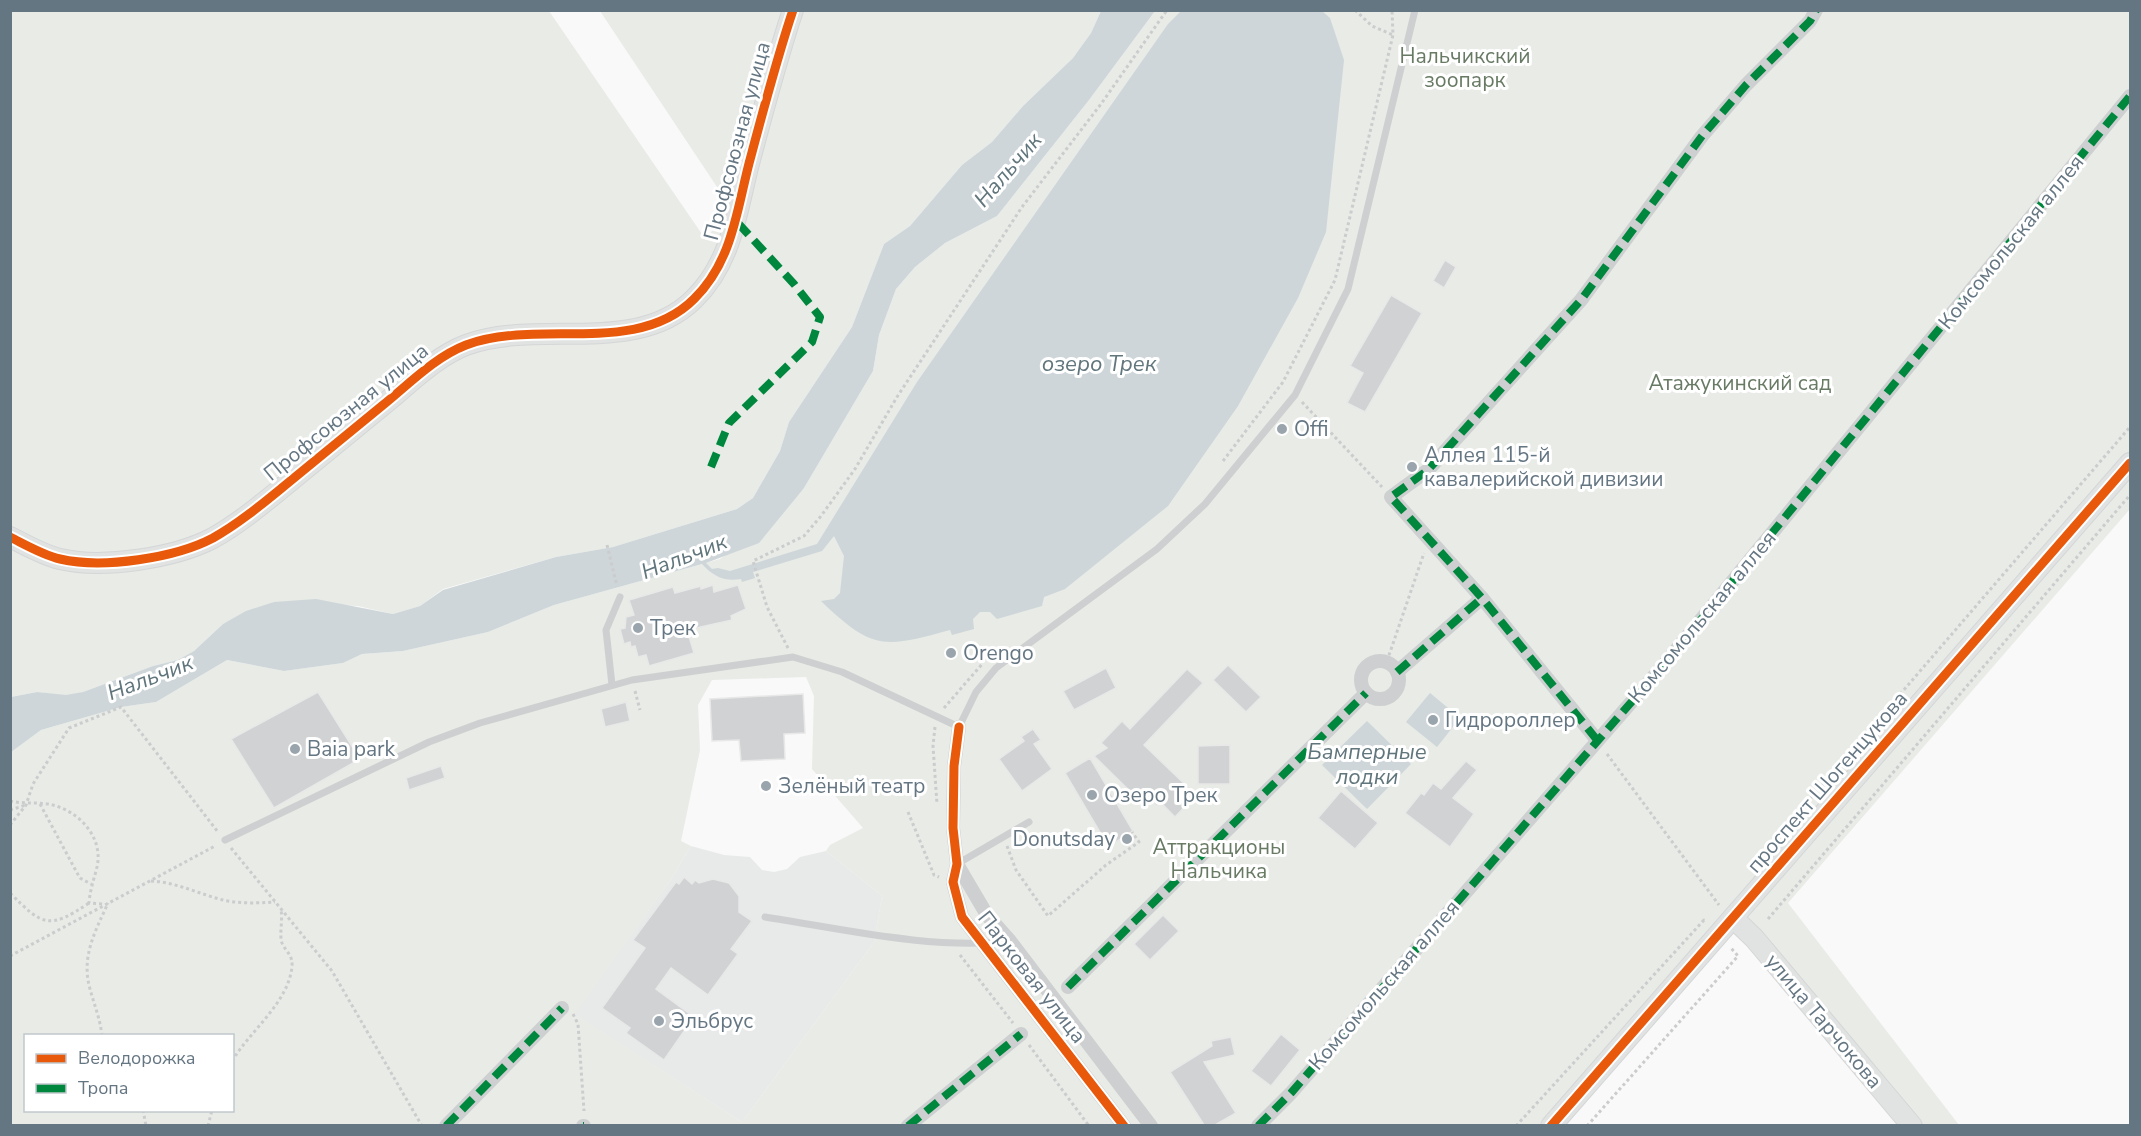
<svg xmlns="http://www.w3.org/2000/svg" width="2141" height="1136" font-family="'Nunito Sans',sans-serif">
	<rect width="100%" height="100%" fill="#f9f9f9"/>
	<polygon fill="#e8e9e9" points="691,846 724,855 750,857 762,870 774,872 787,869 800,857 826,851 882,896 874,942 742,1122 574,1014 672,878"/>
	<g fill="#e8ebe6" fill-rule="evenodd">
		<polygon points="11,11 549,11 706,240 729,205 600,11 1101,11 1091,33 1073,58 1023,106 992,142 962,165 910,226 884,244 852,327 789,422 780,451 753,498 737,509 613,547 556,557 443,589 420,606 393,614 358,606 274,602 223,624 194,651 179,660 153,666 83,692 66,696 37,692 11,697"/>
		<path d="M1155,11H2130V509L1788,903L1959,1125H1912L1733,918L1551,1125L11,1126L10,752L41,730L121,707L156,702L227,660L284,671L343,663L362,654L403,651L488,632L554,605L720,559L782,512L804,488L873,371L879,335L896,289L915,267L945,243L997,216L1089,100ZM806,677L814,696L812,769L863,828L830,845L826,851L882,896L874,942L742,1122L575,1014L672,878L691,846L681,841L700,750L698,705L712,680ZM26,1036H232V1110H26Z"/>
	</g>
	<g fill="#ced6d9">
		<path d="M1322,11L1330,18L1344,60L1326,232L1298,298L1238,406L1168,506L1065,589L1044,597L1042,606L997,619L990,612H980L973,619L974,629L952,635L950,630C884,648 873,651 821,601L834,599L840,593L844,556L834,536L822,551L753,572L755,578L742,582L741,579C724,582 713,576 702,564L554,605L488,632L403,651L362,654L343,663L284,671L227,660L156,702L121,707L41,730L11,752V697L37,692L66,695L83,692L153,666L178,660L194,651L223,624L246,611L274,602L316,599L393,614L420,606L443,590L556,557L613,547L737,509L753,498L780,451L789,422L852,327L884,244L910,226L962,165L992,142L1023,106L1073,58L1091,33L1101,11H1155L1089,100L997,216L945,243L915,267L896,289L879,335L873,371L804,488L759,543L706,563L712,569L718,568L730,571L817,544L917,382L1168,24L1181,11Z"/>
		<polygon points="1430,693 1460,718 1437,747 1406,722"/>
		<polygon points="1367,721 1411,764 1367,809 1322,765"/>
	</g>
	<g fill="#d0d2d3" stroke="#e8e8e8" stroke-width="1.5">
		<polygon points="1445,260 1456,267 1444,288 1433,281"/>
		<polygon points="1391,295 1422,313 1365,412 1347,403 1363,373 1350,366"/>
		<polygon points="713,585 714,592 738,585 746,609 731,616 732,620 687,630 694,653 649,666 646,655 638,657 635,646 631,647 630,642 624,644 620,629 625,628 626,617 634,615 629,600 673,587 675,593 701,586 701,589"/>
		<polygon points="1228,665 1261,697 1246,712 1213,680"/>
		<polygon points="1106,668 1116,688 1074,710 1063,691"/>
		<polygon points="1187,669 1203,683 1144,745 1196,795 1175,817 1160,802 1157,806 1145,795 1140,801 1094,756 1107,748 1101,743 1122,721 1130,729"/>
		<polygon points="318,692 360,759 274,808 231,739"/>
		<polygon points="803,694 805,733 784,734 785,759 741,761 739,740 712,741 710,699"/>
		<polygon points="626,702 630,721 605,727 601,709"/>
		<polygon points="1033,729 1041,740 1034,744 1052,769 1022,791 999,759 1024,741 1021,737"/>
		<polygon points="1230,745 1230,784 1198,784 1198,746"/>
		<polygon points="1090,758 1133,831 1105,849 1097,836 1101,834 1065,773"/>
		<polygon points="1466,761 1477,770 1453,798 1474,814 1450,847 1405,813 1421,793 1424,795 1433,783 1441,789"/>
		<polygon points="441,766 445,778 409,790 406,778"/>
		<polygon points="1341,791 1378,823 1355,849 1318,818"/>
		<polygon points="684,877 692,884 695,880 699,883 713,879 729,883 739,896 739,912 752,921 731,949 738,954 708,995 671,968 656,989 694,1017 664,1060 626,1033 630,1028 602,1008 645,948 633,940 676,882 679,884"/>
		<polygon points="1163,915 1179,931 1150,960 1134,944"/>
		<polygon points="1281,1034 1300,1050 1271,1086 1251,1071"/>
		<polygon points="1231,1037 1235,1055 1204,1062 1236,1113 1215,1125 1204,1125 1170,1072 1212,1046 1211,1041"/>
	</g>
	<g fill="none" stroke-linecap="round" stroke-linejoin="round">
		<g stroke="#d5d6d7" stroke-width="22">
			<g id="secondary">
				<path d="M10,537C26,545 43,555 60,559C103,569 175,558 213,538C238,524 261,505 283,487C316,460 350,432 383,405C409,384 435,357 466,345C538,318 636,357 694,299C734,260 737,206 751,156C764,107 777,58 793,10"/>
				<polyline points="1733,918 1754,938 1912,1126"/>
				<polyline points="1551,1126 2130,463"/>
			</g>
		</g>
		<g stroke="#cbcccd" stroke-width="3" stroke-dasharray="3 3" stroke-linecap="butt">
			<polyline points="1355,10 1372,26 1393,35"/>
			<polyline points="1302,402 1382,487"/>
			<polyline points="1223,461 1283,382 1335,280 1393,35 1392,10"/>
			<polyline points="607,545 617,586"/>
			<polyline points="788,648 767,607 753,561 804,536 821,516 855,469 897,397 1022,207 1101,104 1167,10"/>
			<polyline points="1387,661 1424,553"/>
			<polyline points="635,691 640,710"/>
			<polyline points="944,708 983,663"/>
			<polyline points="935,727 933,746 937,804"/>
			<polyline points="1607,754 1719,905"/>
			<path d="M10,801C23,804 35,802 48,804C77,809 104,836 97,867C94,879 90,890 89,903L103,904"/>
			<polyline points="40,804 76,871 80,878 91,884"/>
			<polyline points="10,810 26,805"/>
			<polyline points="908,812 934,875 939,877"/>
			<polyline points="10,825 26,805 33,784 69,728 121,707 218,832"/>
			<polyline points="1007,846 1016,870 1048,916 1106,865 1139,842 1132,832"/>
			<polyline points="231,848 332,971 422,1126"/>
			<polyline points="1767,849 2130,427"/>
			<path d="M151,881C176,882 199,894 223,900C240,904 258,903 275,902"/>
			<path d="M10,893C43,926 49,930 89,903"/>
			<polyline points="1768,919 2130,495"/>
			<polyline points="960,955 1013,1023"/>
			<polyline points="10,956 215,846"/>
			<polyline points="573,1014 578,1024 584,1111"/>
			<path d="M102,1036C100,1017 93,1002 89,985C82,954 96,930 108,903"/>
			<polyline points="1029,1045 1089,1126"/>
			<path d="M232,1061C250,1031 288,1003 292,967C293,955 286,952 282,943C279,935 283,920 281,910"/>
			<polyline points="143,1110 146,1126"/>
			<polyline points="208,1126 212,1110"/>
			<polyline points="1516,1126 1704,920 1706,922"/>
			<polyline points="1587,1126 1738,956 1730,947"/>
		</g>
		<g stroke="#cecfd0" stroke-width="7">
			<polyline points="612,685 606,630 620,597"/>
			<polyline points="225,840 429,742 480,723 632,680 793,657 842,672 959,727 976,692 996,668 1157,549 1205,504 1295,395 1348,289 1415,10"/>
			<polyline points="957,864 1029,822"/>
			<path d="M765,917C843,929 932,950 1010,941"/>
		</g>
		<g stroke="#cecfd0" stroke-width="14">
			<circle cx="1380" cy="680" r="19"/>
			<polyline points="1397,672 1482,598"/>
			<polyline points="959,727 954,766 953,828 957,864 953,882 962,917 1124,1126"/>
			<polyline points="1597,740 1482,598 1391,497 1428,470 1581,300 1702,136 1746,85 1810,21 1816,10"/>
			<polyline points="957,864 987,915 1010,941 1151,1126"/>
			<polyline points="1068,987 1366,693"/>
			<polyline points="446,1126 562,1008"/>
			<polyline points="583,1126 584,1126"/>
			<polyline points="908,1126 1021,1034"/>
			<polyline points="1258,1126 1291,1093 1668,660 2130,96"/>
		</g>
		<use href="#secondary" stroke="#e1e2e2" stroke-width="20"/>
		<g stroke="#00873e" stroke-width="8" stroke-dasharray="15 8" stroke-linecap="butt">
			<polyline points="711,467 729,423 812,342 820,317 794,284 737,222"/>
			<polyline points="1397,672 1482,598"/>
			<polyline points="1597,740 1482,598 1391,497 1428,470 1581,300 1702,136 1746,85 1810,21 1816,10"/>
			<polyline points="1068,987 1366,693"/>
			<polyline points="446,1126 562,1008"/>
			<polyline points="583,1126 584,1126"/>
			<polyline points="908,1126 1021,1034"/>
			<polyline points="1258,1126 1291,1093 1668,660 2130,96"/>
		</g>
		<g stroke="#fff" stroke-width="13">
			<g id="cycleway">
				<path d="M10,537C26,545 43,555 60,559C103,569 175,558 213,538C238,524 261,505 283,487C316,460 350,432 383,405C409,384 435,357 466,345C538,318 636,357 694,299C734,260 737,206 751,156C764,107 777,58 793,10"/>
				<polyline points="959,727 954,766 953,828 957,864 953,882 962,917 1124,1126"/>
				<polyline points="1551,1126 2130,463"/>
			</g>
		</g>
		<use href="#cycleway" stroke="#e8590c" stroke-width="9"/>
	</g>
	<g fill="#99a4ac" stroke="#fff" stroke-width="2">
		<circle cx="1282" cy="429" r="6"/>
		<circle cx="1412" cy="467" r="6"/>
		<circle cx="638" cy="628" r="6"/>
		<circle cx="951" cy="653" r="6"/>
		<circle cx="1433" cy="720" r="6"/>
		<circle cx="295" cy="749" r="6"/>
		<circle cx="766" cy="786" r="6"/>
		<circle cx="1092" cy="795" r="6"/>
		<circle cx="1127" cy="839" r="6"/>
		<circle cx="659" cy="1021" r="6"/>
	</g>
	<g text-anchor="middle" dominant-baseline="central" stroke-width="6" stroke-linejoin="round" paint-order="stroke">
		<g font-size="21" fill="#687a64" stroke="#fff">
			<text x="1465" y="56">Нальчикский<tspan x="1465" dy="24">зоопарк</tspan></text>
			<text x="1740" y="383">Атажукинский сад</text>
			<text x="1219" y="847">Аттракционы<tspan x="1219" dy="24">Нальчика</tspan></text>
		</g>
		<g font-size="21" fill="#657683" stroke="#fff">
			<text transform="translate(737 141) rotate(-75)">Профсоюзная улица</text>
			<text transform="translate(2011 242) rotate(-51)">Комсомольская аллея</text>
			<text transform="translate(346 412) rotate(-39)">Профсоюзная улица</text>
			<text transform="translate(1702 617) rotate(-50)">Комсомольская аллея</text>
			<text transform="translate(1827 782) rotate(-49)">проспект Шогенцукова</text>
			<text transform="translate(1032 977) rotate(52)">Парковая улица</text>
			<text transform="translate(1384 985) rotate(-49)">Комсомольская аллея</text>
			<text transform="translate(1824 1021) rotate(50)">улица Тарчокова</text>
		</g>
		<g font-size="21" fill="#657683" stroke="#fff" text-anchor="start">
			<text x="1294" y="429">Offi</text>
			<text x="1424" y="455">Аллея 115-й<tspan x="1424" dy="24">кавалерийской дивизии</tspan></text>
			<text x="650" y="628">Трек</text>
			<text x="963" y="653">Orengo</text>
			<text x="1445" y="720">Гидророллер</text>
			<text x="307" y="749">Baia park</text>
			<text x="778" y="786">Зелёный театр</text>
			<text x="1104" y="795">Озеро Трек</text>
			<text x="1115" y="839" text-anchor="end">Donutsday</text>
			<text x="671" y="1021">Эльбрус</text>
		</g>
		<g font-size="22" font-style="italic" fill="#60757c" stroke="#fff">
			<text transform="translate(1008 170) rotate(-49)">Нальчик</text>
			<text x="1099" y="364">озеро Трек</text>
			<text transform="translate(684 557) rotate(-21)">Нальчик</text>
			<text transform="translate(150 678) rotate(-21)">Нальчик</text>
			<text x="1367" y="752">Бамперные<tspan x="1367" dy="25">лодки</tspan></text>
		</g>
	</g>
	<rect width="2141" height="1136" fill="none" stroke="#657683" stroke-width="24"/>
	<rect x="24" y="1034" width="210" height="78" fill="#ffffff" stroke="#c1c8cd" stroke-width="1.5"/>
	<rect x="36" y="1054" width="30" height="9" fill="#e8590c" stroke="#c1c8cd" stroke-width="1.5"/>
	<text x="78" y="1064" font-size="18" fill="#657683">Велодорожка</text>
	<rect x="36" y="1084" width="30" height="9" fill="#00873e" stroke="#c1c8cd" stroke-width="1.5"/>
	<text x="78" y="1094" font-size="18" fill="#657683">Тропа</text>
</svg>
